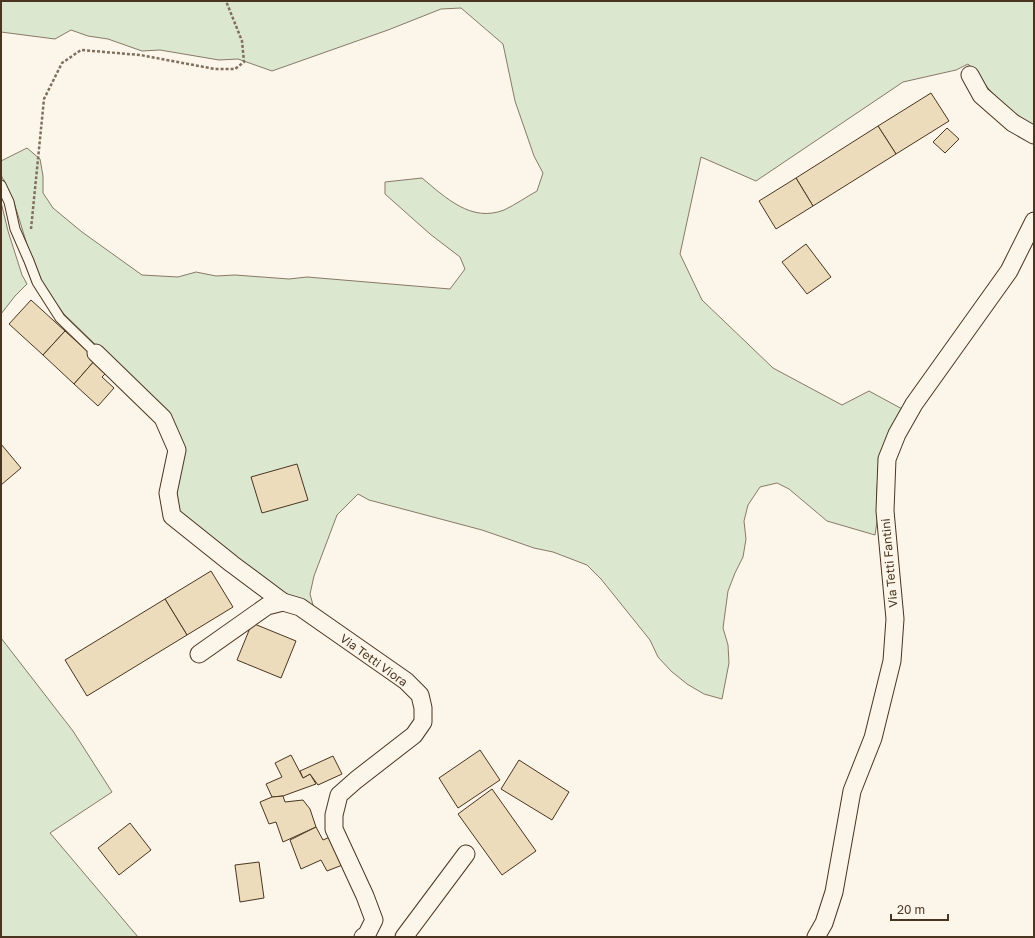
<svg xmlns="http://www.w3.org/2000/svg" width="1035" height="938" font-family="'Golos Text',sans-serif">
	<rect width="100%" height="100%" fill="#fbf6e9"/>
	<g fill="#dce7d0" stroke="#887966">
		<path d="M1,1H1034V125C1017,116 1000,103 988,88C981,80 976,72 968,64L956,70L903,82L756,181L701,157L680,254L702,300L773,368L842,405L869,391L904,410L880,455L877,489L878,515L875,535L827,521L789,489L777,483L760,487L748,505L744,521L746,539L743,557L735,573L728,591L723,628L728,645L729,663L722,699L704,694L687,684L671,671L658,657L650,640L601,579L587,565L553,552L534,548L482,530L369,500L358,494L337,515L314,576L310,594L313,605L287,597L179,514L174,496L184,451L98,347L64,314L37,277L13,199L1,175V161L27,148L40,159L43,176V193L53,208L82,232L142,275L178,277L196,272L216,276L235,275L289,279L307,277L450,289L465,269L460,257L430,234L385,194V182L422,178C445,197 471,223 504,210C515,205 526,197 537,191L543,173L534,156L515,101L503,44L461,8L441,9L388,30L272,71L238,59L219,60L160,50L142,51L108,39L88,36L71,30L55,39L1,32Z"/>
		<polygon points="1,202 8,231 22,275 27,284 15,296 1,314"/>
		<polygon points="1,638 73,731 112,792 50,833 138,937 1,937"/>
	</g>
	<g fill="#ecdcbc" stroke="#4a3520">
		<polygon points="931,93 949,121 896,154 878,126"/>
		<polygon points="878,126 896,154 813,206 796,178"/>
		<polygon points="947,128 959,139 945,153 933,142"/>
		<polygon points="796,178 813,206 776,229 759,201"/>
		<polygon points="806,244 831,277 807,294 782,262"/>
		<polygon points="31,300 65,331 43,355 9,324"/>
		<polygon points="65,331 96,359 74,384 43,355"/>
		<polygon points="96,359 109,370 102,377 114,388 98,406 74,384"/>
		<polygon points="1,444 21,468 1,485"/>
		<polygon points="297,464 308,500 262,513 251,477"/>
		<polygon points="211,571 233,607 187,635 165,599"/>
		<polygon points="165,599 187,635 87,696 65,660"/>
		<polygon points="252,623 296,641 281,678 237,660"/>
		<polygon points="480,750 500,780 458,808 439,778"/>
		<polygon points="291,755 303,778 310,774 316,784 283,796 272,797 266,784 282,777 275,763"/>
		<polygon points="333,756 342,774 318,785 310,774 303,778 300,771"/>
		<polygon points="519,760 569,792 552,820 501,789"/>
		<polygon points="492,789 536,851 502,875 458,814"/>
		<polygon points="283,796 285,802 303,800 310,809 316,827 283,842 276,822 269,824 260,802 272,797"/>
		<polygon points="130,823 151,850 119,875 98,848"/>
		<polygon points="316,827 323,840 332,836 345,864 327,871 321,860 301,869 290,840"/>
		<polygon points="259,862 264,898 240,902 235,865"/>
	</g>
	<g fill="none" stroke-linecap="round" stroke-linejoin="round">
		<g stroke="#4a3520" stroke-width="11">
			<polyline id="service" points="1,185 9,202 15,229 29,261 37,282 60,318 96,353"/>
		</g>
		<g stroke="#4a3520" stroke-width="19">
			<g id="minor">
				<polyline points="970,75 981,95 1013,123 1034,135"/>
				<polyline points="96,353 163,418 177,450 168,493 172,516 232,564 283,602"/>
				<polyline points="199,654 267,606 283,602 300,607 406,681 420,695 423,708 423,722 414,735 356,780 339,795 334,815 334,829 365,896 374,920 367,934 363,937"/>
				<polyline points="404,937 466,854"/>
				<polyline points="816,937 824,923 834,892 852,791 873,738 892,661 895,619 885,511 887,459 897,434 914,404 1009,271 1034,221"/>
			</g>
		</g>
		<polyline stroke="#7f6f5c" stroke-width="2.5" stroke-dasharray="3 2" stroke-linecap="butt" points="31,229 44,99 62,63 81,50 140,55 215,69 235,69 244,62 242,41 226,1"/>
		<use href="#service" stroke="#fbf6e9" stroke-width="9"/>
		<use href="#minor" stroke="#fbf6e9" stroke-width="17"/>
	</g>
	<g text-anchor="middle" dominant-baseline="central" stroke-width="3" stroke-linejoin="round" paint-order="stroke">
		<g font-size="12" fill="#4a3520" stroke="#fbf6e9">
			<text transform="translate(889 563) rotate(-95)">Via Tetti Fantini</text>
			<text transform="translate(374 660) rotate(36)">Via Tetti Viora</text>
		</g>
	</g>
	<rect width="1035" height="938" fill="none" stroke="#4a3520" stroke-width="4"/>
	<path d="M891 914v6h57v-6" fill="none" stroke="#4a3520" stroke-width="2"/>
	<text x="897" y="914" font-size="12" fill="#4a3520" stroke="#fbf6e9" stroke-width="3" paint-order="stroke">20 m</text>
</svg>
